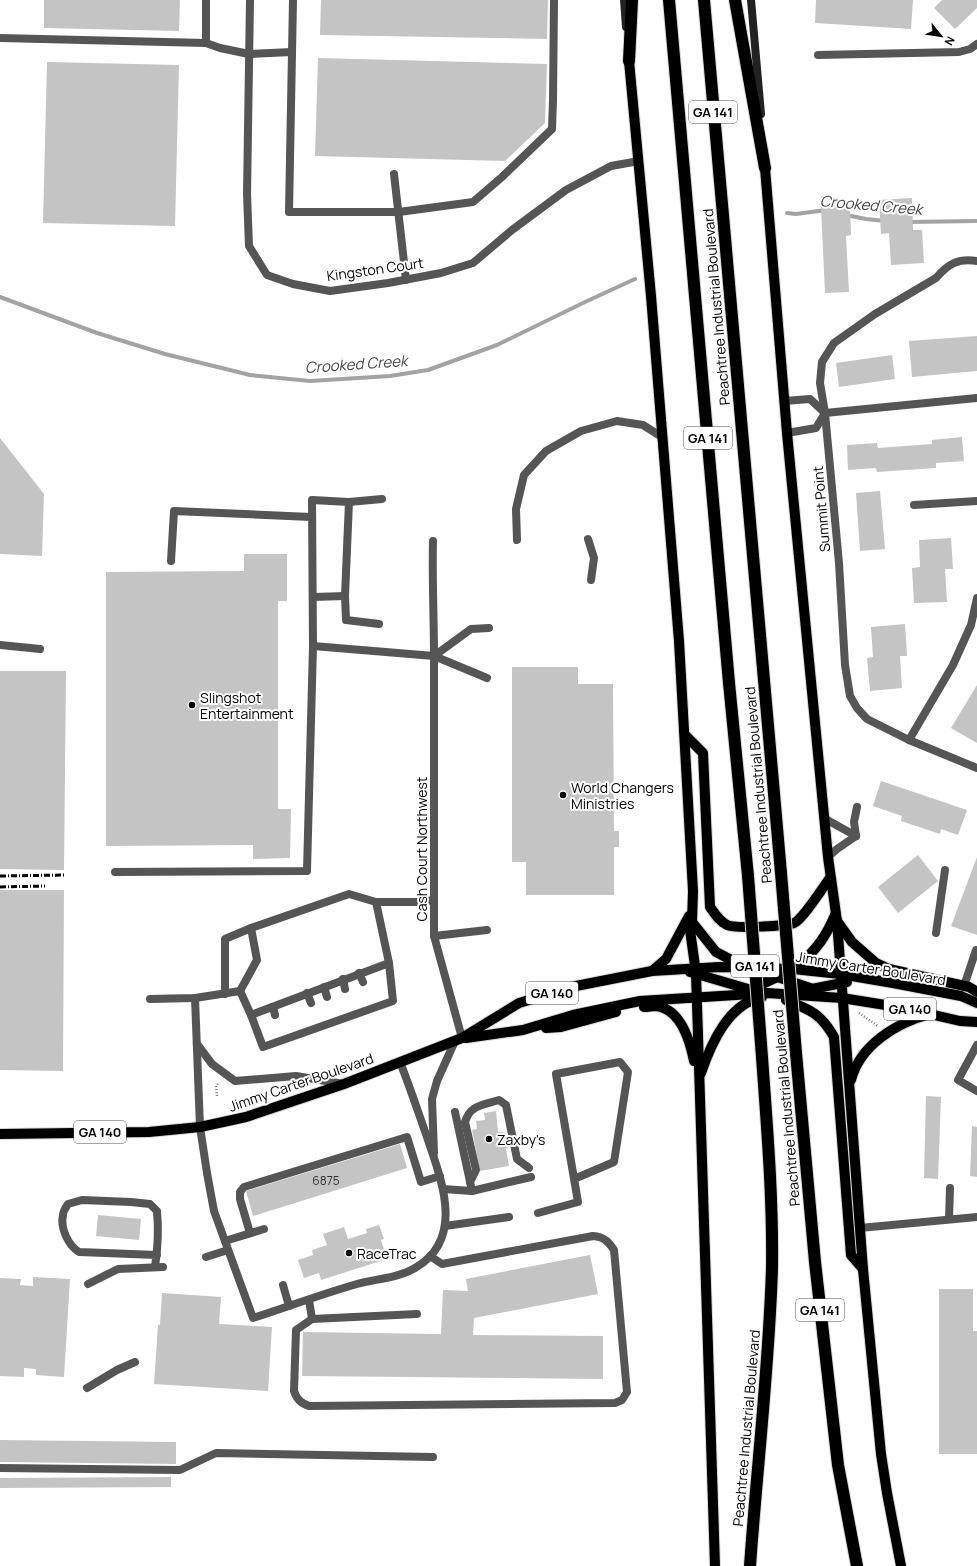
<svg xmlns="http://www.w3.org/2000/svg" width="977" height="1566" font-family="Manrope,sans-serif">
	<rect width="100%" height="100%" fill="#fff"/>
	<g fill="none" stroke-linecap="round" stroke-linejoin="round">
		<g stroke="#a3a3a3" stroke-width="4">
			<polyline points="787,213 796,214 826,210"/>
			<polyline points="846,215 866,219 885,221"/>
			<polyline points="908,222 977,221"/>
			<polyline points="0,297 97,333 165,354 250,375 310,381 390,376 428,370 497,345 585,302 635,279"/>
		</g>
	</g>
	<g fill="#c4c4c4">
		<polygon points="44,0 180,0 179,31 44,28"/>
		<polygon points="321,0 548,0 547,39 320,35"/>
		<polygon points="816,0 913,0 911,29 815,23"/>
		<polygon points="942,0 977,0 977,8 955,29 934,8"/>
		<polygon points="318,58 547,64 545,123 505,161 315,156"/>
		<polygon points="47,62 179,65 175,226 43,223"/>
		<polygon points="912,198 913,230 922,230 924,263 891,265 889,233 881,234 879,200"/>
		<polygon points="850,206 851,235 846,236 849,292 825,293 821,207"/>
		<polygon points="977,336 977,371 912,377 909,341"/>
		<polygon points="892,355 895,379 839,387 836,363"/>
		<polygon points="962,437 964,461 936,463 936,468 877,472 876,468 848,470 847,445 877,443 878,448 932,444 932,440"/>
		<polygon points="0,438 44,494 42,556 0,554"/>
		<polygon points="880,491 885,549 860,551 856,493"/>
		<polygon points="951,538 953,569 945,569 947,602 914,603 912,568 920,567 919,540"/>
		<polygon points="244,554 287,554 287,601 278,601 278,809 291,809 290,858 253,859 253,845 106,846 106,572 244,571"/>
		<polygon points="905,624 907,656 900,656 902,688 870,691 867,658 873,657 871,627"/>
		<polygon points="512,667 578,667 578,684 613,684 614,831 619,831 619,847 614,847 614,895 526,895 526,862 512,862"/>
		<polygon points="0,671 66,671 64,870 0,869"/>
		<polygon points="977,685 977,743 951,728"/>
		<polygon points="881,781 967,810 958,835 941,829 940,834 901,821 902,816 873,806"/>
		<polygon points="918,855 938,881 898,913 878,887"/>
		<polygon points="977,857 977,935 951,926"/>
		<polygon points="0,890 64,890 63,1071 0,1070"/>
		<polygon points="926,1096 941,1097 938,1179 924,1178"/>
		<polygon points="496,1111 498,1132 503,1132 503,1137 506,1136 508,1148 506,1149 509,1166 480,1171 472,1130 477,1129 476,1121 485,1120 484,1113"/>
		<polygon points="972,1126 977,1127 977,1177 970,1176"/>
		<polygon points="400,1144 407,1168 253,1216 246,1191"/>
		<polygon points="98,1215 141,1219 139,1240 96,1236"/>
		<polygon points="379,1225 384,1239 381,1240 387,1259 321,1280 319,1273 304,1278 298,1260 313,1255 312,1250 327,1245 323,1234 344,1227 348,1239 367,1233 366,1229"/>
		<polygon points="590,1255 598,1294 474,1318 473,1335 603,1336 603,1379 302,1376 303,1332 441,1334 443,1290 468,1291 466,1279"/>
		<polygon points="33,1277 70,1279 64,1377 36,1375 36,1369 24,1368 24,1377 0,1376 0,1278 21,1279 20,1285 33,1286"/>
		<polygon points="939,1289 973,1289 973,1331 977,1331 977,1454 939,1454"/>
		<polygon points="162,1293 221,1297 219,1324 272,1327 268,1391 154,1384 158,1325 160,1325"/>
		<polygon points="0,1440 176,1442 176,1464 0,1462"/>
		<polygon points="171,1477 171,1487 0,1488 0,1478"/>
	</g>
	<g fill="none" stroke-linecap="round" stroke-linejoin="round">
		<g stroke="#dbdbdb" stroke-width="12">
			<g id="primary">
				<polyline points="629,61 651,296 679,641 693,891 692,922 690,930 696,973 715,1566"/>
				<polyline points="765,168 787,433 828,857 837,921 863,1269 881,1454 887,1493 901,1566"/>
				<path d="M685,735L703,753L710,907C715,914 719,921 727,925C735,929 785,926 794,923C803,919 823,887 830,878"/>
				<polyline points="837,921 852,942 876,963 889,969 969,987 977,992"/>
				<polyline points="692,922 716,952 741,965"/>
				<polyline points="652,971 666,959 689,916"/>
				<polyline points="760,971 813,989"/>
				<polyline points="690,972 755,991"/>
				<path d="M751,989C792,971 817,959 835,915"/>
				<polyline points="802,991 847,982"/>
				<path d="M786,1000C811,1010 821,1014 834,1037L851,1255L863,1269"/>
				<path d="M644,1007C648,1007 652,1006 656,1006C681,1009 690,1041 694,1061"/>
				<polyline points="546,1028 561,1027 616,1012"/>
				<polyline points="466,1038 523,1030 573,1015 640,1001 767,993 842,998 904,1008 960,1021 977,1022"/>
				<path d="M701,1073C711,1044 728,1004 762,997"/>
				<path d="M851,1080C860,1045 896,1023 930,1014"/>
				<polyline points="0,1134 149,1132 200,1127 246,1117 344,1084 462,1038 519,1003 576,986 652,971 719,967 793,969 840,974 893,983 961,996 977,1003"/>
			</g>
		</g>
		<g stroke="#dbdbdb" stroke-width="14">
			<g id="highway">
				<polyline points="669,0 729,683 748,876"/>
				<polyline points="704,0 781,873"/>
				<polyline points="735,0 765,168"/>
				<polyline points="629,61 632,0"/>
				<polyline points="796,1053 815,1262 838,1465 857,1566"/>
				<path d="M750,1566C757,1466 769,1368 772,1268C773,1197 767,1127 762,1057"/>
			</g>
		</g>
		<g stroke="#777" stroke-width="2.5" stroke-dasharray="1 2" stroke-linecap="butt">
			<polyline points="859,1013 878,1026"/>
			<polyline points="217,1096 216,1086 218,1084"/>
		</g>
		<g stroke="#555" stroke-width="8">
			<polyline points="293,0 289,212 399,212 473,202 502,177 552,129 553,100 554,0"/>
			<polyline points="0,38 206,43 220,48 249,54 292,52"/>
			<polyline points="206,43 206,0"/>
			<polyline points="394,174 406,280"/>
			<polyline points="349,502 345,596 346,620 379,624"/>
			<polyline points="914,505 977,501"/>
			<polyline points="588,539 594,558 591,580"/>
			<polyline points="517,540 516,509 524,475 546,451 581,431 617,421 643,425 662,437"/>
			<path d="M433,541C432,580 434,618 434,656"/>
			<polyline points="171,561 174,511 311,517"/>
			<polyline points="313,597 345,596"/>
			<polyline points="0,645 40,649"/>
			<polyline points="313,646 434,656 487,678"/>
			<polyline points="434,656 471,629 489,628"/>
			<polyline points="824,817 829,821 856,836"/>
			<polyline points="856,836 854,822 857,807"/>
			<polyline points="828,857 837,849 856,836"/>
			<polyline points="115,872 307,871 313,646 312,500 349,502 382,499"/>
			<polyline points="936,933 945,870"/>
			<polyline points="434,936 487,930"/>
			<polyline points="359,973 363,982"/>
			<polyline points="343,979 345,989"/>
			<polyline points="964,986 976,950"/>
			<polyline points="324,987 327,997"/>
			<polyline points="240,991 257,960 251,928 349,894 376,902"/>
			<polyline points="307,993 311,1003"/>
			<polyline points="225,994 225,939 251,928"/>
			<polyline points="195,998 200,1127"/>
			<polyline points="150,999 195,998 240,991 251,1015 263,1047 393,1001 389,963 376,902 418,902 434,900"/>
			<polyline points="273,1007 275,1015"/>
			<polyline points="251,1015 389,963"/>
			<polyline points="197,1044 212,1064 235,1081 296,1076 344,1084"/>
			<polyline points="977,1045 958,1080 977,1091"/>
			<polyline points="455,1112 472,1191 531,1177"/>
			<polyline points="434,1153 432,1099 437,1081 455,1041"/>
			<path d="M470,1182L476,1170L465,1122C470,1105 483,1105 499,1100L506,1105L517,1159L529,1168"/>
			<polyline points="443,1189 472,1191"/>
			<polyline points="538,1213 578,1202 556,1074 620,1062 628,1072 614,1162 574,1179"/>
			<polyline points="949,1219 950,1188"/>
			<polyline points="445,1226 509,1217"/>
			<polyline points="860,1228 977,1217"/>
			<polyline points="250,1233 240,1199 240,1192 244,1187 407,1137 421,1182 440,1176"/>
			<polyline points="225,1241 264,1229"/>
			<polyline points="206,1257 228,1250"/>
			<path d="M155,1267C158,1247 159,1232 157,1211L150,1204L131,1202L82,1200L68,1204C66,1207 63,1212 63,1215C60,1228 68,1245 79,1252L157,1255"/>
			<polyline points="88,1284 118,1269 163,1267"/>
			<polyline points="283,1285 289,1306"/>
			<polyline points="309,1300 312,1319 417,1314"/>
			<path d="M312,1319L296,1330L294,1391C297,1400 301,1403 309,1406L615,1403L622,1400L627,1392L614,1250C608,1241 604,1237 593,1236L442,1264L430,1256"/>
			<polyline points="87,1388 117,1370 135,1362"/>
			<polyline points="0,1468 180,1470 216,1453 433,1457"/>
		</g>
		<g stroke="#555" stroke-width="8">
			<polyline points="250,0 247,194 249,246 267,275 293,284 330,291 388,283 441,273 473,263 512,230 566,190 611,166 639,161"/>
			<polyline points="818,55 959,52 970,49 977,44"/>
			<path d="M977,261C958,258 948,264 936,278L875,314L834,343L822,362L820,383L825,413L839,563L845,665L850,696L857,708L867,719L909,740L977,768"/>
			<polyline points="784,401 810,399 825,413"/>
			<polyline points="825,413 977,398"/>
			<polyline points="787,433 816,428 825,413"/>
			<polyline points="434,656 434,936 462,1038"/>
			<polyline points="909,740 953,665 971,625 977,598"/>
			<path d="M200,1127L207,1173L214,1211L253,1318C287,1307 322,1294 357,1284C375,1279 398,1278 415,1268C466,1239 441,1179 427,1137C418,1112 410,1087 400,1062"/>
		</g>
		<g stroke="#222" stroke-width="8">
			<polyline points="624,0 626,27"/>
			<polyline points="751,0 761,114"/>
		</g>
		<use href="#primary" stroke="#000" stroke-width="10"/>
		<use href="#highway" stroke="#000" stroke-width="12"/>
		<g stroke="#000" stroke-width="3" stroke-dasharray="6 2 1 2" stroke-linecap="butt">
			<polyline points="0,876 64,875"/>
			<polyline points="0,887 45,886"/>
		</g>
		<g stroke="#dbdbdb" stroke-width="14" stroke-linecap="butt">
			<g id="highway-bridge">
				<polyline points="781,873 796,1053"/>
				<polyline points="748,876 762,1057"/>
			</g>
		</g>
		<use href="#highway-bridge" stroke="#000" stroke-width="12"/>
	</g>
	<g fill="#000" stroke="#fff" stroke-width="1.5">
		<circle cx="192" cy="705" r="4"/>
		<circle cx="563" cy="795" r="4"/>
		<circle cx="489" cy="1139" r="4"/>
		<circle cx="349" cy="1253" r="4"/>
	</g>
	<g text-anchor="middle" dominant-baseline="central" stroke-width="4" stroke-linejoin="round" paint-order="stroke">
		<g font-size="12" fill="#313131">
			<text x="326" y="1180">6875</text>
		</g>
		<g fill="#fff" stroke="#4c4c4c" stroke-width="1">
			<rect x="689" y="101" width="48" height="22" rx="3"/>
			<rect x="684" y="427" width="48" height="22" rx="3"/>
			<rect x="731" y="955" width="48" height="22" rx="3"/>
			<rect x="526" y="982" width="52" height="22" rx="3"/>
			<rect x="884" y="998" width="52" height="22" rx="3"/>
			<rect x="74" y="1121" width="52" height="22" rx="3"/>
			<rect x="796" y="1299" width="48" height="22" rx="3"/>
		</g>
		<g font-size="13" font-weight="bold" fill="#000">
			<text x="713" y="112">GA 141</text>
			<text x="708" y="438">GA 141</text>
			<text x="755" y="966">GA 141</text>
			<text x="552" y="993">GA 140</text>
			<text x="910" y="1009">GA 140</text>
			<text x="100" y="1132">GA 140</text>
			<text x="820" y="1310">GA 141</text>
		</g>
		<g font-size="14" fill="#000" stroke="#fff">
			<text transform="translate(375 269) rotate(-8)">Kingston Court</text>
			<text transform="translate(716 307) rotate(-95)">Peachtree Industrial Boulevard</text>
			<text transform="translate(821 509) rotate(-95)">Summit Point</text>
			<text transform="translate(758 785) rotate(-95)">Peachtree Industrial Boulevard</text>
			<text transform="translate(421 849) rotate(-90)">Cash Court Northwest</text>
			<text transform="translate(871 968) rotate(9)">Jimmy Carter Boulevard</text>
			<text transform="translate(301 1082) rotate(-19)">Jimmy Carter Boulevard</text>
			<text transform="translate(786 1108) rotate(-95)">Peachtree Industrial Boulevard</text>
			<text transform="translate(746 1428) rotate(-85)">Peachtree Industrial Boulevard</text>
		</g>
		<g font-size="14" fill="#000" stroke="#fff" text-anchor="start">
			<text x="200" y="697">Slingshot<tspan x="200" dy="16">Entertainment</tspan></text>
			<text x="571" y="787">World Changers<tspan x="571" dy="16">Ministries</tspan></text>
			<text x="497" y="1139">Zaxby's</text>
			<text x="357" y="1253">RaceTrac</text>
		</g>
		<g font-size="15" font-style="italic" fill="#444" stroke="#fff">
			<text transform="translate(871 205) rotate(5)">Crooked Creek</text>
			<text transform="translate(356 364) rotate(-4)">Crooked Creek</text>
		</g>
	</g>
	<g transform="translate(941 36) rotate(120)" stroke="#ffffff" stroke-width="3" paint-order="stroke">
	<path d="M0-3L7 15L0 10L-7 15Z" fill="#000000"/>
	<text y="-6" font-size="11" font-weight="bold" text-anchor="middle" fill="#000000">N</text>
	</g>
</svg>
